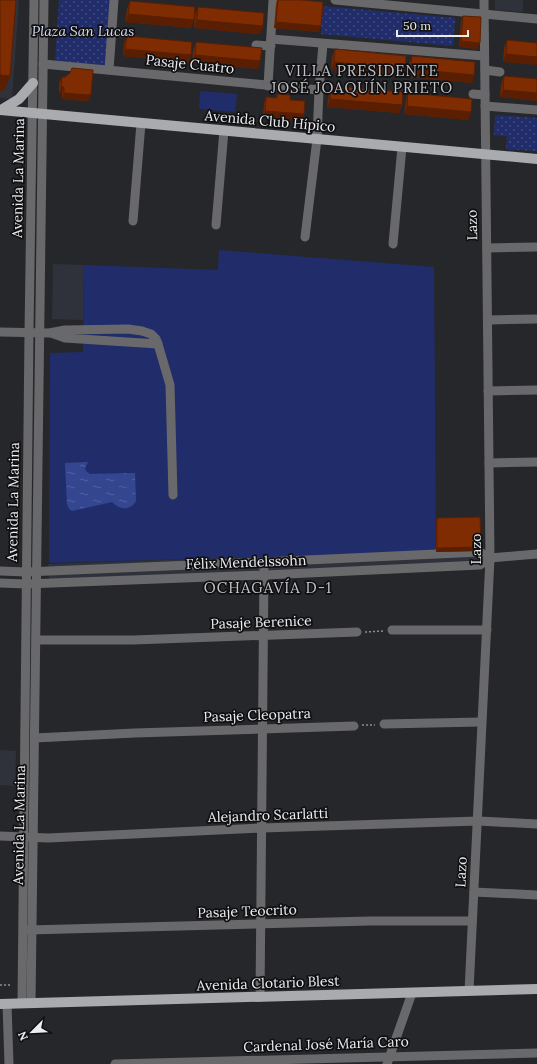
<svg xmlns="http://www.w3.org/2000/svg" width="537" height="1064" font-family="Lora,serif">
	<defs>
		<pattern id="park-dots" width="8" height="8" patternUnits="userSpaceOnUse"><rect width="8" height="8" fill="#212d6b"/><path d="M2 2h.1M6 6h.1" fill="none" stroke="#414c80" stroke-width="1.8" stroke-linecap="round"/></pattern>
		<pattern id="water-ripples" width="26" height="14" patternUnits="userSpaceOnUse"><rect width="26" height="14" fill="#354691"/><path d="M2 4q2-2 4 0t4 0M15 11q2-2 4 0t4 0" fill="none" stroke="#5261a1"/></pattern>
	</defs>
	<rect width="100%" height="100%" fill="#26272b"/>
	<g fill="#2f323b">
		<polygon points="0,0 19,0 12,99 0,98"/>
		<polygon points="495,0 523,0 523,12 495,10"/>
		<polygon points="53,264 84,265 83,320 52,319"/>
		<polygon points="480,549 479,564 49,581 48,564"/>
		<polygon points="0,750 16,751 15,786 0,785"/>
	</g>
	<g fill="#212d6b">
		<polygon points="200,91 237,94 235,112 199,109"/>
		<polygon points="219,250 434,267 436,552 49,563 50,353 83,352 84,265 217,270 218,269"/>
	</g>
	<g fill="url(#park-dots)">
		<polygon points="59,0 112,0 107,66 55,62"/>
		<polygon points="323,6 455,18 453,46 321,34"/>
		<polygon points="495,115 537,118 537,151 506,149 507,136 494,135"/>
	</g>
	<path fill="url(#water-ripples)" d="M88,462L85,468L86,471L90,474L135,473L136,501C130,511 120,510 112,502L72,511L69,509L67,504L65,463Z"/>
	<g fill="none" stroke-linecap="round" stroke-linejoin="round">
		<g stroke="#8d8e91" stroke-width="1.5" stroke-dasharray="2 2" stroke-linecap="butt">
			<polyline points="365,632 384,631"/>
			<polyline points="362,725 375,725"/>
			<polyline points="0,985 12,985"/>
		</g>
		<g stroke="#69696b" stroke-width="9">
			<polyline points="335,0 537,19"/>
			<polyline points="112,32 123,33"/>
			<polyline points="271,39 484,56"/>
			<polyline points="256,45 271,46"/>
			<polyline points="43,64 319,90"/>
			<polyline points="109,70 114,0"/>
			<polyline points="485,70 500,72"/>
			<polyline points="268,86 273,0"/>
			<polyline points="473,94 485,95"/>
			<polyline points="485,106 537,110"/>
			<polyline points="133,221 141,123"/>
			<polyline points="216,225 224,130"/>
			<polyline points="305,237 317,139 319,90 323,44"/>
			<polyline points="393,244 402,147"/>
			<polyline points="487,248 537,247"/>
			<polyline points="488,320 537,319"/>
			<polyline points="0,332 49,333 65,330 128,329 142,331 151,334 156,339 158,344 170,385 173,495"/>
			<polyline points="51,333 65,338 158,344"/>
			<polyline points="488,391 537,390"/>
			<polyline points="489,463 537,462"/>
			<polyline points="0,571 26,572 264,562 480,552 490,558"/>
			<polyline points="0,583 26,584 265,575 480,565 490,558 537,554"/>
			<polyline points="392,630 487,630"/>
			<polyline points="36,640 133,640 357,632"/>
			<polyline points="384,724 481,722"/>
			<polyline points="35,738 135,733 354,726"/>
			<polyline points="0,836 48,838 262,828 478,821 537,824"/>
			<polyline points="474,892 537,895"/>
			<polyline points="28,930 370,921 472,921"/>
			<polyline points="469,991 490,558 484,0"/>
			<polyline points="260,997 264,570"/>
			<polyline points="22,1003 29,332 34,0"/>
			<polyline points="31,1003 44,0"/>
			<polyline points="7,1004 9,1064"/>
			<polyline points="115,1064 537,1053"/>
			<polyline points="387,1064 412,993"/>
		</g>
		<g stroke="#aaabaf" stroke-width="10">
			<polyline points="0,110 537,159"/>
			<polyline points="1,110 19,99 33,83"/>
			<polyline points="0,1004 537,989"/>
		</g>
	</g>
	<g fill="#6e2603">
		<polygon points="277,0 301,0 319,32 274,28 276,4"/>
		<polygon points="130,1 191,28 125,22 127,9"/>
		<polygon points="198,7 263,26 260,34 194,28 195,15"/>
		<polygon points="463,16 477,49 459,47 461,21"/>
		<polygon points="127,36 189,63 123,56 124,43"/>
		<polygon points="507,40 537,43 503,62 504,48"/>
		<polygon points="196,42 260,61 258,69 192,63 193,50"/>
		<polygon points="335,49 405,69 402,77 331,70 332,57"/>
		<polygon points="412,56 474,75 472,83 408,77 409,64"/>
		<polygon points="504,76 537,79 537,101 500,97 501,84"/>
		<polygon points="62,77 91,94 89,100 86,101 62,99 62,93 59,93 59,83"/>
		<polygon points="331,86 402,105 399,113 327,107 329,94"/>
		<polygon points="408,93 471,112 468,120 404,114 406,100"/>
		<polygon points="277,94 290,100 304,114 302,120 263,117 264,103 266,97 276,98"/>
		<polygon points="437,518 479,551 436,552 436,522"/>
	</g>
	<g fill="#5a1f02">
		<polygon points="128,14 194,20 191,28 125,22"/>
		<polygon points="197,20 263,26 260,34 194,28"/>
		<polygon points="276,22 321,26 319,32 274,28"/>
		<polygon points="461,41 480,43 477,49 459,47"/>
		<polygon points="125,49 191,55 189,63 123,56"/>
		<polygon points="506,54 537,57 537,65 503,62"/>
		<polygon points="195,55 260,61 258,69 192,63"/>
		<polygon points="334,62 405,69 402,77 331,70"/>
		<polygon points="411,69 474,75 472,83 408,77"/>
		<polygon points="0,75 10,76 4,91 0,91"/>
		<polygon points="61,87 64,87 62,93 59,93"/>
		<polygon points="503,90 537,93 537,101 500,97"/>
		<polygon points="64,93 91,94 89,100 86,101 62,99"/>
		<polygon points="330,99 402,105 399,113 327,107"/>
		<polygon points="407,106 471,112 468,120 404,114"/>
		<polygon points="265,111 304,114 302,120 263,117"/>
		<polygon points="481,547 479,551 436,552 437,548"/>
	</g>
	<g fill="#802c03" stroke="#5a1f02">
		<polygon points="0,0 16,0 10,76 0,75"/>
		<polygon points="278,0 301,0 323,2 321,26 276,22"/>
		<polygon points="130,1 195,7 194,20 128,14"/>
		<polygon points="198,7 264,13 263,26 197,20"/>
		<polygon points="463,16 481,17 480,43 461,41"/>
		<polygon points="127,36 192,42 191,55 125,49"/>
		<polygon points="507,40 537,43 537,57 506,54"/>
		<polygon points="196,42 262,48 260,61 195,55"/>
		<polygon points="335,49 406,56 405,69 334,62"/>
		<polygon points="412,56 475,62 474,75 411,69"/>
		<polygon points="72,68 93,70 91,94 88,95 64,93 64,87 61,87 62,77 65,77 70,73"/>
		<polygon points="504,76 537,79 537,93 503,90"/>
		<polygon points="331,86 403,92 402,105 330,99"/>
		<polygon points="408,93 472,99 471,112 407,106"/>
		<polygon points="277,94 290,95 290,100 305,101 304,114 265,111 266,97 277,98"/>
		<polygon points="480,517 481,547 437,548 437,518"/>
	</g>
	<g text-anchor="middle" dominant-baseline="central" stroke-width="3.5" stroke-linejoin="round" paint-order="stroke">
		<g font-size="14" font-style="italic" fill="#d7def4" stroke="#101012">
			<text x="83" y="31">Plaza San Lucas</text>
		</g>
		<g font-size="14" fill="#ecedef" stroke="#101012">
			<text transform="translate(190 64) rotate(6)">Pasaje Cuatro</text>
			<text transform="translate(270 121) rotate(5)">Avenida Club Hípico</text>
			<text transform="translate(18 178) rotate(-89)">Avenida La Marina</text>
			<text transform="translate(472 225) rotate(-91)">Lazo</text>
			<text transform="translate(13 502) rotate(-89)">Avenida La Marina</text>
			<text transform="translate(476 549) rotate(-90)">Lazo</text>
			<text transform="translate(246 562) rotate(-2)">Félix Mendelssohn</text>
			<text transform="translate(261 622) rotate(-2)">Pasaje Berenice</text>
			<text transform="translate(257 715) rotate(-2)">Pasaje Cleopatra</text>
			<text transform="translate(268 815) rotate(-2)">Alejandro Scarlatti</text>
			<text transform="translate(19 825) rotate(-89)">Avenida La Marina</text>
			<text transform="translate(461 872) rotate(-87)">Lazo</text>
			<text transform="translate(247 911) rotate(-2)">Pasaje Teocrito</text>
			<text transform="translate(268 983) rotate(-2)">Avenida Clotario Blest</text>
			<text transform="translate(326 1044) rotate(-2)">Cardenal José María Caro</text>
		</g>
		<g font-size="15" letter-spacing="1" fill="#c0c2c6" stroke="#101012">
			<text x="362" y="70">VILLA PRESIDENTE<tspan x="362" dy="17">JOSÉ JOAQUÍN PRIETO</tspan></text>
			<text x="268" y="587">OCHAGAVÍA D-1</text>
		</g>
	</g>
	<g transform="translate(32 1032) rotate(246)" stroke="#101012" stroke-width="3" paint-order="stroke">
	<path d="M0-3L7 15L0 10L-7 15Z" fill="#ecedef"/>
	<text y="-6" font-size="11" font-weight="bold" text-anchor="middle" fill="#ecedef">N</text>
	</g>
	<path d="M397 30v6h71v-6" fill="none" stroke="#ecedef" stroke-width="2"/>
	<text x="403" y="30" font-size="12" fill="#ecedef" stroke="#101012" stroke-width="3" paint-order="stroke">50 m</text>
</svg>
